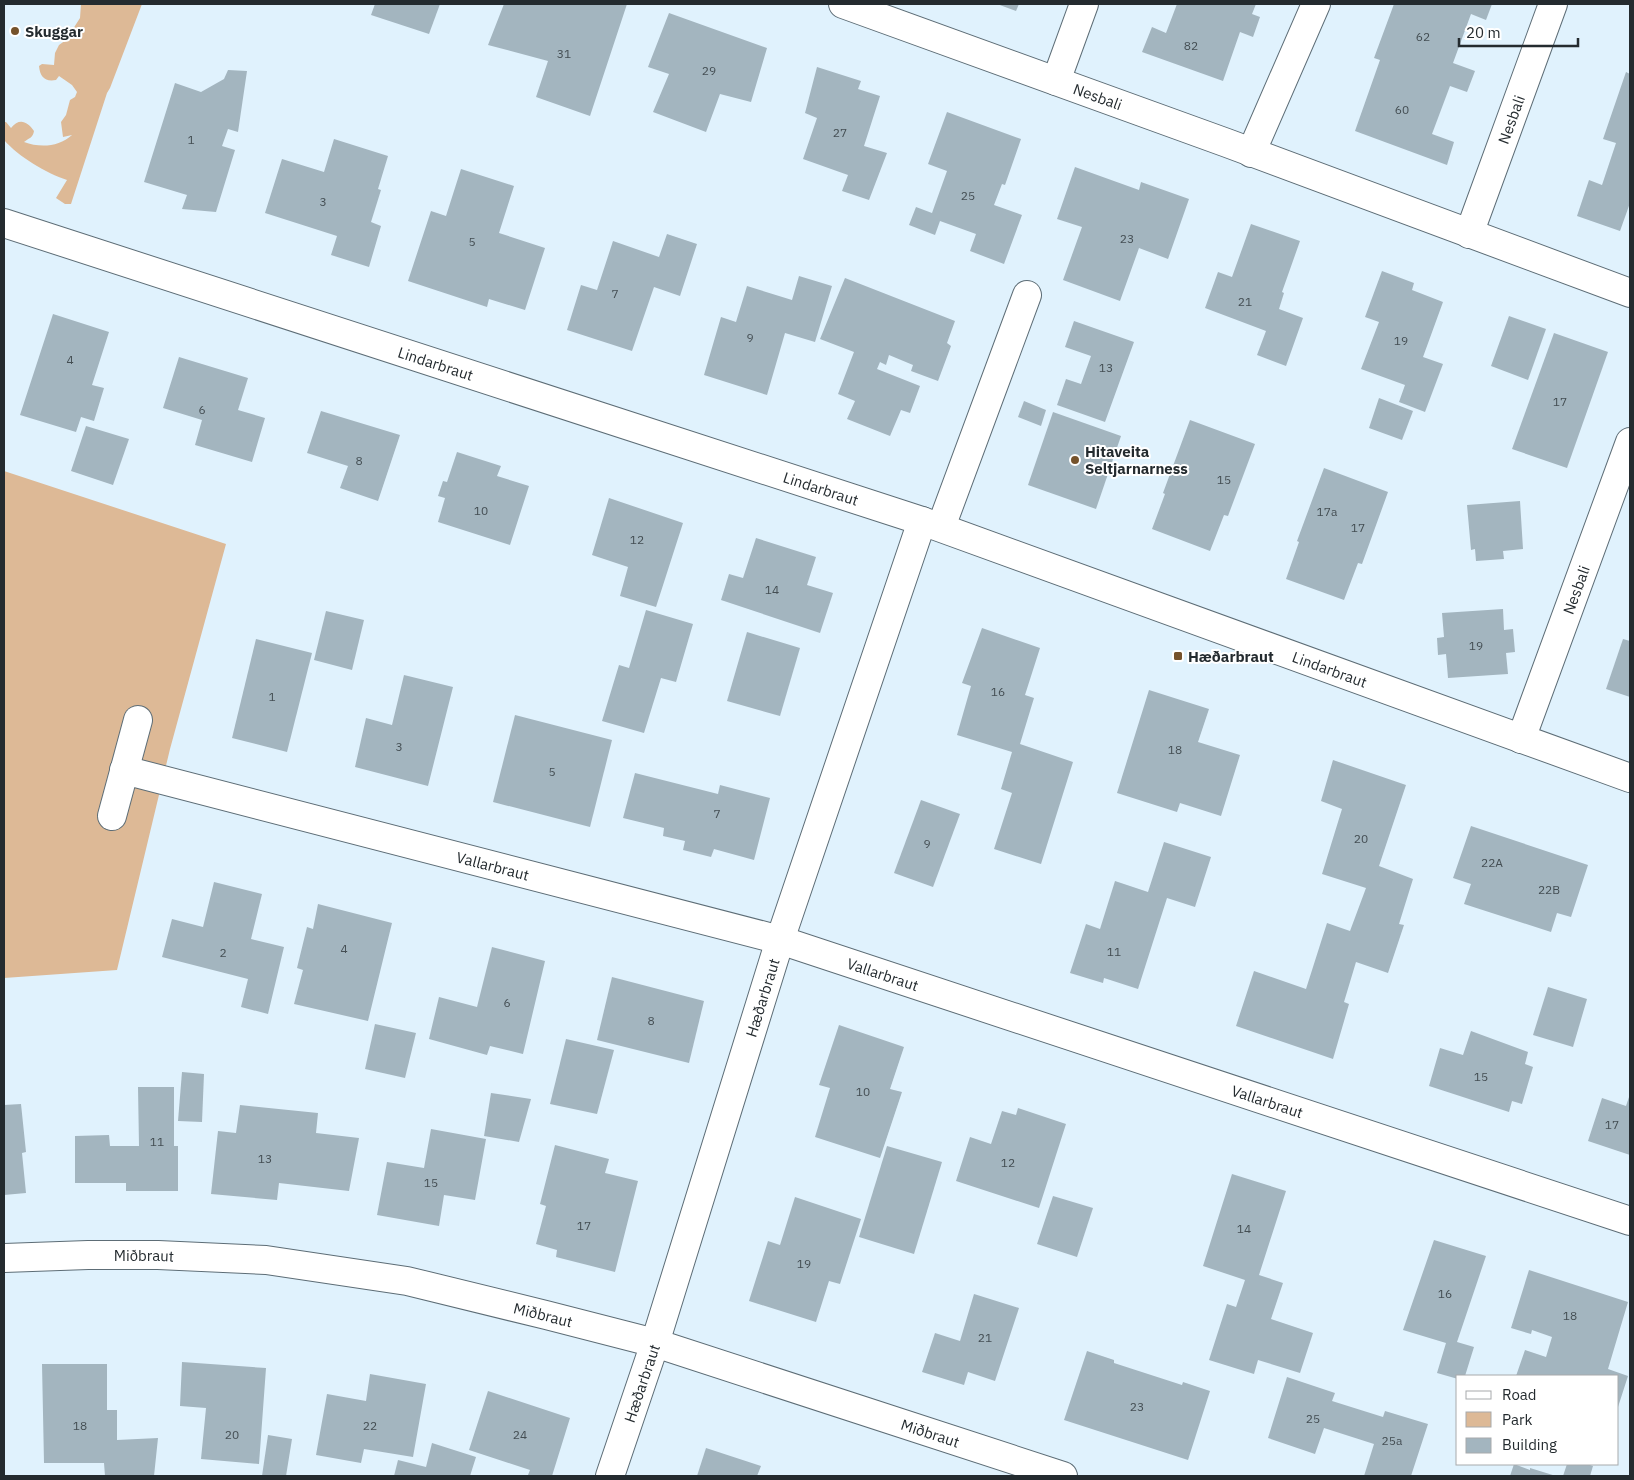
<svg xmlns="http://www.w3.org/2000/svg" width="1634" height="1480" font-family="'IBM Plex Sans',sans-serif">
	<rect width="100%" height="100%" fill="#e0f2fd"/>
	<g fill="#ddb996">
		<path d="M81,4H142L110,88L107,93L71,204H65L56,198L67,180C46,173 19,157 4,140V122H6L11,128C19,118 27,121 34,131C33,138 29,138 24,142C40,148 59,147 72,135L63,137L61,122L66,115L70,100L75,97L77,92L72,85L59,76L56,80C45,82 40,77 39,66L42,64L54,65L55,53L59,45L66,40L80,18Z"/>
		<polygon points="4,471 226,544 170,749 117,970 4,978"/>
	</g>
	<g fill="#a3b5bf">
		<polygon points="375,4 440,4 429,34 371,15"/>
		<polygon points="504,4 565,4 570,5 571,4 627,4 590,116 536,97 548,61 488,45"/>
		<polygon points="997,4 1019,4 1016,11"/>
		<polygon points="1177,4 1256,4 1252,14 1260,17 1253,37 1240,32 1223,81 1142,52 1152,27 1166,33"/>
		<polygon points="1394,4 1492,4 1486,20 1471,14 1453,63 1475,71 1467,92 1450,86 1432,134 1454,142 1447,165 1355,131 1380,60 1374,58"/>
		<polygon points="669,13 767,48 751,102 720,94 706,132 653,112 669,74 648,67"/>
		<polygon points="817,67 861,81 858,89 880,96 864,146 887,153 869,200 842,191 848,175 803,159 817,118 805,113"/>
		<polygon points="228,70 247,71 238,132 228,129 222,146 235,150 216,212 182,209 187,195 144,182 175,83 201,92 224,79"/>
		<polygon points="1626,72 1630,74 1630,203 1620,231 1577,216 1589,180 1602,185 1616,143 1603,139"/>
		<polygon points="947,112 1021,139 1005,185 1002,184 994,205 1022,215 1004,264 970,251 976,234 940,221 935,235 909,225 916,207 932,213 947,171 928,164"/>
		<polygon points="334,139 388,156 378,189 381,190 371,222 381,226 369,267 331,255 337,236 265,213 282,159 324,172"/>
		<polygon points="1075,167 1139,190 1141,182 1189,199 1168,259 1139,248 1120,301 1063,280 1082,227 1057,219"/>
		<polygon points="461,169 514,186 499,233 545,248 525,310 489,299 487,307 408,281 431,211 446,216"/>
		<polygon points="1251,224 1300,241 1282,292 1284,293 1279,309 1303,318 1286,366 1257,355 1266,331 1205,308 1218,272 1232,277"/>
		<polygon points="667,234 697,244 680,296 654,287 632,351 567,330 581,285 597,290 613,241 659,257"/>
		<polygon points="1382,271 1414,283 1412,290 1443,302 1423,357 1443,364 1425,412 1399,402 1405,385 1361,369 1379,322 1365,317"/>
		<polygon points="799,276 832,286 815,342 785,333 767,395 704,375 721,317 736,322 747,286 792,300"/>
		<polygon points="845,278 955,321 947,343 951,346 938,381 911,371 913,365 889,355 886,365 880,362 877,369 920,386 910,413 901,410 890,436 847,419 855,401 838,394 854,352 820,339"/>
		<polygon points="53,314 109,332 92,385 104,388 94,421 81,417 76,432 20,415"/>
		<polygon points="1509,316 1546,329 1528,380 1491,366"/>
		<polygon points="1074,321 1134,342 1105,422 1057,405 1066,379 1081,384 1091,356 1065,347"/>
		<polygon points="1554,333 1608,352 1567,468 1512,449"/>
		<polygon points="179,357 248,378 238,410 265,418 252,462 195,445 202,420 163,408"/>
		<polygon points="1379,398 1413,411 1402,440 1369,428"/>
		<polygon points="1024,401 1046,410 1041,426 1018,417"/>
		<polygon points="321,411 400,435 378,501 340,488 348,466 307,453"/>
		<polygon points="1053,412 1121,436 1096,509 1028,485"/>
		<polygon points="1190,420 1255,444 1228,516 1224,515 1210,551 1152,529 1165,494 1163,493"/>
		<polygon points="86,426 129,439 113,485 71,471"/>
		<polygon points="457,452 501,466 497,476 529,486 510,545 438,522 445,498 438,496 443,481 447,482"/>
		<polygon points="1324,468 1388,492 1362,564 1358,563 1344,600 1286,579 1299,542 1297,541"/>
		<polygon points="609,498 683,523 656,607 620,596 628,567 592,555"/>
		<polygon points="1520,501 1523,549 1503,551 1504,559 1476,561 1475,549 1471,550 1467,505"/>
		<polygon points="756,538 816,557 807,585 833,593 820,633 721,600 729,574 743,578"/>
		<polygon points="1503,609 1504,630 1513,629 1515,652 1506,653 1508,674 1448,678 1446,654 1438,655 1437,638 1444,637 1442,613"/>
		<polygon points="646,610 693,624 676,682 661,678 644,733 602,721 619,665 629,668"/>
		<polygon points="326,611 364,620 352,670 314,660"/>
		<polygon points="982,628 1040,648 1025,695 1034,698 1020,744 1073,762 1041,864 994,849 1012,793 1001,789 1012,752 957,735 971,686 962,683"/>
		<polygon points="747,632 800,648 780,716 727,701"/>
		<polygon points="256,639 312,653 287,752 232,738"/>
		<polygon points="1623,639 1630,641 1630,697 1606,689"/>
		<polygon points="404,675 453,687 428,786 355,767 366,718 392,725"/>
		<polygon points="1149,690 1209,709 1198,742 1240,755 1221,816 1180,803 1177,812 1117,793"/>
		<polygon points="515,715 612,740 590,827 493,802"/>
		<polygon points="1333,760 1406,785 1379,866 1413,879 1399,924 1404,925 1388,973 1356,962 1344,1002 1349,1004 1333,1059 1236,1026 1254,971 1306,989 1327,923 1350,931 1366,888 1322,874 1342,809 1321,801"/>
		<polygon points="635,773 718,794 720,785 770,798 754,860 714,849 711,857 683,850 685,841 663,836 664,828 623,818"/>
		<polygon points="921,800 960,814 933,887 894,873"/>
		<polygon points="1471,826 1588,865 1571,917 1557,913 1551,932 1464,904 1471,884 1453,878"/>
		<polygon points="1164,842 1211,857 1195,907 1167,898 1138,989 1104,978 1103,983 1070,973 1086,924 1100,929 1115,881 1148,892"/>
		<polygon points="214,882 262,894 251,939 284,947 268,1014 241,1007 248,979 162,957 172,919 203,927"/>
		<polygon points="318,904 392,923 368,1021 294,1004 303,970 297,968 307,927 313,929"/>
		<polygon points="492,947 545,961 523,1054 490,1046 487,1055 429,1039 439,997 477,1007"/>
		<polygon points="612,977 704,1001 689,1063 597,1040"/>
		<polygon points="1548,987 1587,999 1573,1047 1533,1035"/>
		<polygon points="375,1024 416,1033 405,1078 365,1069"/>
		<polygon points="839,1025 904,1047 890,1089 902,1092 880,1158 815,1137 830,1088 819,1085"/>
		<polygon points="1471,1031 1528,1052 1525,1064 1533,1067 1522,1104 1512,1101 1509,1112 1429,1086 1440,1048 1463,1055"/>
		<polygon points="566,1039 614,1050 597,1114 550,1104"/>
		<polygon points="182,1072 204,1074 202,1122 178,1121"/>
		<polygon points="138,1087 174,1087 174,1146 178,1146 178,1191 126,1191 126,1183 75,1183 75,1136 109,1135 110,1146 139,1146"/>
		<polygon points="491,1093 531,1099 519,1142 484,1136"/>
		<polygon points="1630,1094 1630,1155 1588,1141 1602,1098 1626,1106"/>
		<polygon points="21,1104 26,1152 22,1153 26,1193 4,1195 4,1105"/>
		<polygon points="240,1105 318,1113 316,1133 359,1138 349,1191 279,1183 277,1200 211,1194 218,1131 236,1133"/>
		<polygon points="1018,1108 1066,1124 1039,1208 956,1181 970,1137 991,1144 1002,1111 1016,1115"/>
		<polygon points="431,1129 486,1139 475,1200 444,1195 439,1226 377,1215 387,1162 424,1168"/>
		<polygon points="555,1145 609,1159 605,1173 638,1181 615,1272 556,1257 557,1250 536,1244 546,1206 540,1204"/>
		<polygon points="887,1146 942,1162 914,1254 859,1237"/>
		<polygon points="1232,1174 1286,1191 1259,1275 1283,1283 1271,1319 1313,1333 1300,1373 1258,1360 1254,1374 1209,1360 1227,1304 1236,1307 1245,1280 1203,1266"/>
		<polygon points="1053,1196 1093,1208 1077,1257 1037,1244"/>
		<polygon points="795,1197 861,1219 840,1284 829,1281 816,1322 749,1301 768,1241 780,1245"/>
		<polygon points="1434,1240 1486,1256 1457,1342 1474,1347 1465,1376 1458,1376 1458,1379 1437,1373 1446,1343 1403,1330"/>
		<polygon points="1529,1270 1628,1302 1608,1369 1628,1376 1618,1407 1618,1376 1516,1376 1525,1350 1546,1357 1552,1337 1532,1330 1531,1334 1511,1328"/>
		<polygon points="974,1294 1019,1308 995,1381 968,1372 964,1385 922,1372 935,1333 960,1341"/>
		<polygon points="1087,1351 1114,1360 1114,1363 1182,1385 1183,1382 1210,1391 1188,1460 1064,1420"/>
		<polygon points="182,1362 266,1368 259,1464 201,1459 206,1408 180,1406"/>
		<polygon points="42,1364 107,1364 107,1410 117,1410 117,1440 158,1438 154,1476 105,1476 104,1463 44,1463"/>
		<polygon points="370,1374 426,1384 413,1457 364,1449 361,1463 316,1455 327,1394 366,1401"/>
		<polygon points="1287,1377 1335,1393 1332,1401 1383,1417 1385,1411 1428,1424 1411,1476 1364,1476 1374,1444 1324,1428 1315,1454 1268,1438"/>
		<polygon points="488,1391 570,1418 552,1476 528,1475 530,1470 469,1450"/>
		<polygon points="268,1435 292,1439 286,1476 262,1476"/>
		<polygon points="432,1443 476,1457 470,1476 394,1476 398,1460 426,1467"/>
		<polygon points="706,1448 761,1466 757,1476 697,1476"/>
		<polygon points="1514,1464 1530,1470 1530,1468 1556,1476 1510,1476"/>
		<polygon points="1567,1464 1587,1464 1593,1466 1590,1476 1563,1476"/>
	</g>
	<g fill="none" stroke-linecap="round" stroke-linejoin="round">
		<g stroke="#5d6d76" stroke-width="30">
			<g id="minor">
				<path id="s1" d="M843,4L1227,143L1630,293"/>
				<polyline points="1056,81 1084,4"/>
				<polyline points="1251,153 1316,4"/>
				<path id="s2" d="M4,223L922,521L1630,778"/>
				<path id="s3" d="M1469,234L1553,4"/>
				<polyline points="941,527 1027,295"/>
				<path id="s4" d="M1521,739L1630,442"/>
				<path id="s5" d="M124,770L780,940L1630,1221"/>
				<polyline points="112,816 138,720"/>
				<path id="s6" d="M4,1258L88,1255H158L266,1260L407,1281L546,1315L655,1343L1063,1476"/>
				<path id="s7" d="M610,1476L655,1343L780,940L922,521"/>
			</g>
		</g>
		<use href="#minor" stroke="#fff" stroke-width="28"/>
	</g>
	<g fill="#75522b" stroke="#fff" stroke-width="2">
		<circle cx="15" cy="31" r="5"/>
		<circle cx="1075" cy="460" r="5"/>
		<rect x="1173" y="651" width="10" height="10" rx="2.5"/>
	</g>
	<g text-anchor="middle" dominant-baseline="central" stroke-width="4" stroke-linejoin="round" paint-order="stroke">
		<g font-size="12" fill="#444e53">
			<text x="1423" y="36">62</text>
			<text x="1191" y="45">82</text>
			<text x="564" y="53">31</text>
			<text x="709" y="70">29</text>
			<text x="1402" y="109">60</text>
			<text x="840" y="132">27</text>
			<text x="191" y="139">1</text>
			<text x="968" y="195">25</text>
			<text x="323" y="201">3</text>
			<text x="1127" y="238">23</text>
			<text x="472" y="241">5</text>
			<text x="615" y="293">7</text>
			<text x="1245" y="301">21</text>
			<text x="750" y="337">9</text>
			<text x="1401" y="340">19</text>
			<text x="70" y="359">4</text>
			<text x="1106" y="367">13</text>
			<text x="1560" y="401">17</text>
			<text x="202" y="409">6</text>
			<text x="359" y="460">8</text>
			<text x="1224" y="479">15</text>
			<text x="481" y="510">10</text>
			<text x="1327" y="511">17a</text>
			<text x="1358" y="527">17</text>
			<text x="637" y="539">12</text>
			<text x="772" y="589">14</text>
			<text x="1476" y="645">19</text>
			<text x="998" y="691">16</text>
			<text x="272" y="696">1</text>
			<text x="399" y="746">3</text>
			<text x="1175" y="749">18</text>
			<text x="552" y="771">5</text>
			<text x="717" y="813">7</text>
			<text x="1361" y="838">20</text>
			<text x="927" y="843">9</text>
			<text x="1492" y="862">22A</text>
			<text x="1549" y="889">22B</text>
			<text x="344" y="948">4</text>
			<text x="1114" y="951">11</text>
			<text x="223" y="952">2</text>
			<text x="507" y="1002">6</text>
			<text x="651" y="1020">8</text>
			<text x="1481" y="1076">15</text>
			<text x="863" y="1091">10</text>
			<text x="1612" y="1124">17</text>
			<text x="157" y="1141">11</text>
			<text x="265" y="1158">13</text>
			<text x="1008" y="1162">12</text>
			<text x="431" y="1182">15</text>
			<text x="584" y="1225">17</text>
			<text x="1244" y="1228">14</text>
			<text x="804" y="1263">19</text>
			<text x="1445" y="1293">16</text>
			<text x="1570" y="1315">18</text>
			<text x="985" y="1337">21</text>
			<text x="1137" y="1406">23</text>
			<text x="1313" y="1418">25</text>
			<text x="80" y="1425">18</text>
			<text x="370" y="1425">22</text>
			<text x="232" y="1434">20</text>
			<text x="520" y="1434">24</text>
			<text x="1392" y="1440">25a</text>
		</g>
		<g font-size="15" font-weight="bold" fill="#242b2f" stroke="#fff" text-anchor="start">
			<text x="25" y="31">Skuggar</text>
			<text x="1085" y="451">Hitaveita<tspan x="1085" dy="17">Seltjarnarness</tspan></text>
			<text x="1188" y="656">Hæðarbraut</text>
		</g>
		<g font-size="15" fill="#242b2f" stroke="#fff">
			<text stroke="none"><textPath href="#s1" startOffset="271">Nesbali</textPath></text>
			<text stroke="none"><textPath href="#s3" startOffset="122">Nesbali</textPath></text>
			<text stroke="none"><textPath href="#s2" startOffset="454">Lindarbraut</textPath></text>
			<text stroke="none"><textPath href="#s2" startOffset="859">Lindarbraut</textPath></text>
			<text stroke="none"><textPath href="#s4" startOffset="159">Nesbali</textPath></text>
			<text stroke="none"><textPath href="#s2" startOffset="1399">Lindarbraut</textPath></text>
			<text stroke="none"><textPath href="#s5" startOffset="381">Vallarbraut</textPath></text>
			<text stroke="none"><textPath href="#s5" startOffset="786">Vallarbraut</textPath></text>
			<text stroke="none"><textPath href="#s7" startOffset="502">Hæðarbraut</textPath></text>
			<text stroke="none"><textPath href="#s5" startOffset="1191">Vallarbraut</textPath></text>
			<text stroke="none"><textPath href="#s6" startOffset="140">Miðbraut</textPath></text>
			<text stroke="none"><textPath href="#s6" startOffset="545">Miðbraut</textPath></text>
			<text stroke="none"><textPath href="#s7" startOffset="98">Hæðarbraut</textPath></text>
			<text stroke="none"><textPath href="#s6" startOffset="950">Miðbraut</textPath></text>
		</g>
	</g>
	<rect width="1634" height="1480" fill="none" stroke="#242b2f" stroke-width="10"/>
	<rect x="1456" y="1375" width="162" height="90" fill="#ffffff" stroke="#a7aaac"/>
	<rect x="1466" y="1391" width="25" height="8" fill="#ffffff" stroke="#a7aaac"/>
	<text x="1502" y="1400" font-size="15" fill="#242b2f">Road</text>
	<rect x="1466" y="1412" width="25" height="15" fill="#ddb996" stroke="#a7aaac"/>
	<text x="1502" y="1425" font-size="15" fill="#242b2f">Park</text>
	<rect x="1466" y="1438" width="25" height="15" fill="#a3b5bf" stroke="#a7aaac"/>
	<text x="1502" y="1450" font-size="15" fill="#242b2f">Building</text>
	<path d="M1459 38v8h119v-8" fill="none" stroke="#242b2f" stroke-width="2.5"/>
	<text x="1466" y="38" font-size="15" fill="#242b2f" stroke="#ffffff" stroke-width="4" paint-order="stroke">20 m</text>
</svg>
